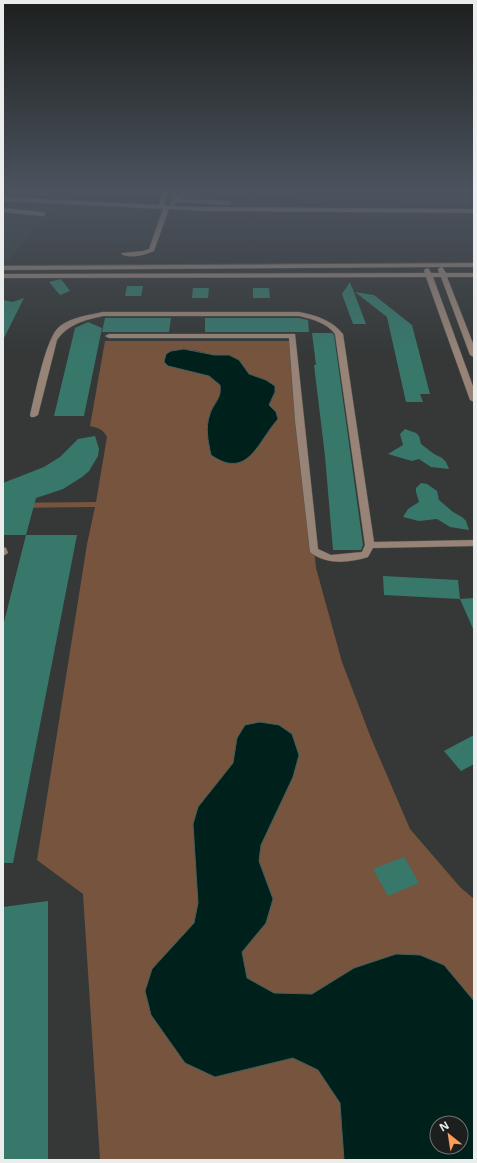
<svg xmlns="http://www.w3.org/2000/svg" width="477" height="1163" font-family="'Open Sans',sans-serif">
	<rect width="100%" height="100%" fill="#353837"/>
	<polygon fill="#35413e" points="3,205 53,207 8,262 3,262"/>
	<path fill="#76543e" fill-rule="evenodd" d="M105,341H292L316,568L342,662L371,738L410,829L460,887L474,899V1001L444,965L354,968L312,994L274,993L247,978L242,952L266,923L273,899L259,861L261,845L293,777L299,755L237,738L233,763L198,807V903L194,923L152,969L185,1063L215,1077L293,1058L318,1070L340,1103L344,1160H100L83,894L37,860L87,544L95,507L3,508V503L96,502L107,437C103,429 98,428 90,426ZM194,350L214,355H229L239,360L249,374L266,380L275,393L269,405L276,412L278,419L262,439L210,412L221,393L220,385L210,376L190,371Z"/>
	<g fill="#00211b" stroke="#465e5a" fill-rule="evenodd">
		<path d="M184,349L214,355H229L239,360L249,374L266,380L275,386V392L269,405L276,412L278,419C258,441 248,481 211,455C208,441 205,428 210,414C214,402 222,399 220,385L209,376L168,366L164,362L166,354L171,351Z"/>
		<path d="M260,722L279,725L292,734L299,755L293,777L261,845L259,861L273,899L266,923L242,952L247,978L274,993L312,994L354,968L396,954L420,955L444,965L474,1001V1160H344L340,1103L318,1070L293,1058L215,1077L185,1063L151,1015L145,991L152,969L194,923L198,903L193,824L198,807L233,763L237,738L245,725ZM437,1123H461V1147H437Z"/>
	</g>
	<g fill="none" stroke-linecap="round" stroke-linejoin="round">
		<polyline stroke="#465e5a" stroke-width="2" points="79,191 193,196 474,197"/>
	</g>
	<g fill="#38786b">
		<polygon points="61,279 70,291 60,295 49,282"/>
		<polygon points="350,282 366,324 353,324 342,294"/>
		<polygon points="127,286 143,286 141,296 125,296"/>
		<polygon points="193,288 209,288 208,298 192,298"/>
		<polygon points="253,288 269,288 270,298 253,298"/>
		<polygon points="355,292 374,295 412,325 430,394 420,394 423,402 406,402 387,317"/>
		<polygon points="24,298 3,340 3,300 13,302"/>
		<polygon points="105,318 171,318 169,332 102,332"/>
		<polygon points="205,318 299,318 308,320 309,332 205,332"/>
		<polygon points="88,322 102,328 84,416 54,416 75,328"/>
		<polygon points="312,333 332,333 334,335 363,545 361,550 333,550 325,456 314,365 316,365"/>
		<polygon points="405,429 416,433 419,436 421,444 434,454 442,458 446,462 449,469 431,467 419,459 412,461 388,454 403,445 400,434"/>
		<polygon points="95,436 99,449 98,456 89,471 82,477 63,489 36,498 26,535 3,535 3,483 44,467 60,457 78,439"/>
		<polygon points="421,483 427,484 437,491 439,500 453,512 462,517 466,521 469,530 450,527 437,519 419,521 403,517 408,509 419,502 416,492 416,488"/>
		<polygon points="26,535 77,535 13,863 3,863 3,626"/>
		<polygon points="383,576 458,580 460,599 384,595"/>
		<polygon points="474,598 474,631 460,599"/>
		<polygon points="474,735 474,764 461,771 444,751"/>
		<polygon points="404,857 419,883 388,896 373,869"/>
		<polygon points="48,901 48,1160 3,1160 3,907"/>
	</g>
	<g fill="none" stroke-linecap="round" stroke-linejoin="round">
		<g stroke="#525554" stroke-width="1">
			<g id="minor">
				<path d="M162,191H168L164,205L173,206L170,204L181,191H187L180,199L229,201L232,203L229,205L177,202L173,206L206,207L474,209V213L206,211L169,209L154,251C146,255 129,259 121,254L122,253L143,251L149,249L163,209L3,201V197L159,205Z"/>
				<polygon points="3,208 43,212 46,214 43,216 3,212"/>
				<polygon points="474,263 474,267 441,267 443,268 446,273 474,273 474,277 447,277 474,346 474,357 470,355 441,277 433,277 474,389 474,402 470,400 426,277 3,278 3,274 425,273 424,270 427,268 429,269 431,273 439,273 438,269 441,267 3,270 3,266"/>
				<path d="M103,312H299C315,315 332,320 343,334L374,542L474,540V546L373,548L368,557C349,563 326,565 310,552L295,420L289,338H109L105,336L109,334H295L318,549L331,555L362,552L365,545L335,334C327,323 312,319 299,316H103C85,320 68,324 57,340L38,415L34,417H31L30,415C35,395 45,343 57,329C67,318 89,315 103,312Z"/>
				<polygon points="3,547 6,548 8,553 3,556"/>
			</g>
		</g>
		<use href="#minor" fill="#988477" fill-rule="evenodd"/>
	</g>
	<linearGradient id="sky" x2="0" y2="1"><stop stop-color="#1d1f1e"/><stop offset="0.54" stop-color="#4b535e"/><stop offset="1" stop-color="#4b535e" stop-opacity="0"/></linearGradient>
	<rect width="477" height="354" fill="url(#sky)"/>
	<rect width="477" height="1163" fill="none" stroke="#ebeded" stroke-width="8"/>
	<g transform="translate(449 1135) rotate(330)"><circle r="19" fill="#1d1f1f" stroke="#6f7171"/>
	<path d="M0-3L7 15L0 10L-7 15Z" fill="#fe9b59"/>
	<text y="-6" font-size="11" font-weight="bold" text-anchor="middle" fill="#ebeded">N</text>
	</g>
</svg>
